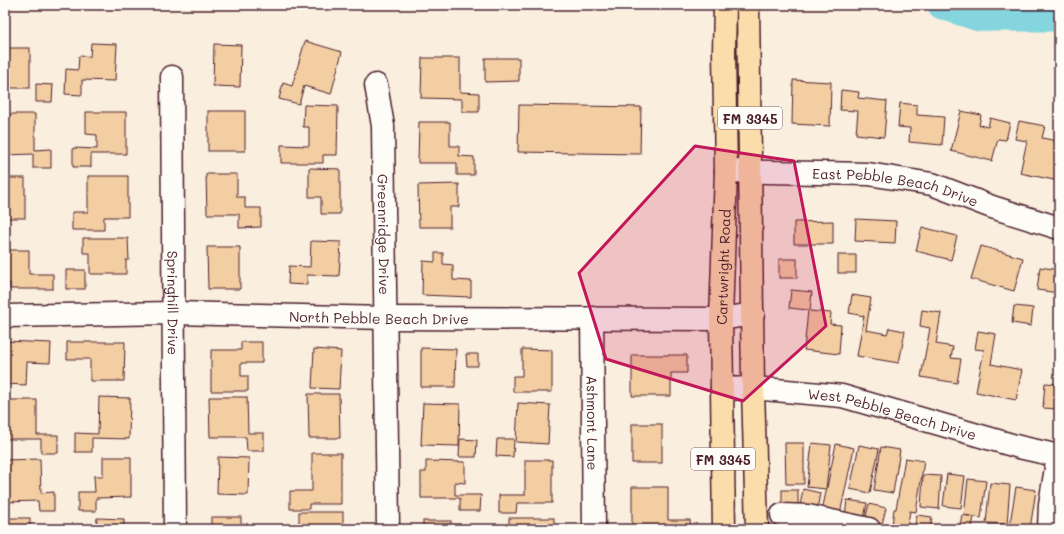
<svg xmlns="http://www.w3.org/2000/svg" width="1064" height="534" font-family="Mali,sans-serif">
	<rect width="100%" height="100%" fill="#faeede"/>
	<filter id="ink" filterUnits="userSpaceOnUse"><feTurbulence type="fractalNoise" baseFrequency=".025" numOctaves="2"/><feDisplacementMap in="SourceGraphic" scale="8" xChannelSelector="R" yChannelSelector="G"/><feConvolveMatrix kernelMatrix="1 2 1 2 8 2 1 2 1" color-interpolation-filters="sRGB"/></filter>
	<g filter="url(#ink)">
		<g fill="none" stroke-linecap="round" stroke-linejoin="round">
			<polyline stroke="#84d5de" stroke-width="29" points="942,5 979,17 1059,17"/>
		</g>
		<g fill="#f3cea3" stroke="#4a1f2b">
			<polygon points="305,41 342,52 331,94 304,86 299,104 279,99 283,83 292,86"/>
			<polygon points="91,43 117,44 115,81 82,80 82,95 65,94 66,69 78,70 79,56 90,57"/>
			<polygon points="214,44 241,45 240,87 213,86"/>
			<rect x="5" y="48" width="25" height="40"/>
			<polygon points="422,58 460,58 460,92 479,93 479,112 462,112 462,99 421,98"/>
			<polygon points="485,58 519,58 519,81 485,82"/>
			<polygon points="793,80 831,82 830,126 792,124"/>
			<polygon points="36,84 53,85 52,102 36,102"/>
			<polygon points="841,90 859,92 858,98 887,101 884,137 856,134 858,111 840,110"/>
			<polygon points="900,103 917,105 917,115 944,117 942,145 909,142 910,128 898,127"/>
			<polygon points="304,105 338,106 337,155 323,155 323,163 281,163 281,145 309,146 309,127 303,127"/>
			<polygon points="519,105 641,107 640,154 518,152"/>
			<rect x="208" y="111" width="37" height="40"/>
			<polygon points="961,111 981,115 979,125 988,127 990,118 1010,123 1006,140 998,139 992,161 951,151"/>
			<polygon points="86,112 126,112 126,154 91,154 91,167 73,167 73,148 97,149 97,135 86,134"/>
			<polygon points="5,114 35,114 35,150 51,149 51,168 33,168 33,154 5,155"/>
			<polygon points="1019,121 1045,126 1042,138 1057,141 1059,133 1059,181 1020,173 1027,141 1015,139"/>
			<polygon points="419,122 450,122 450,146 459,146 459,156 474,157 474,175 457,175 457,163 418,163"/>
			<polygon points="309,168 340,169 340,214 321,214 321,197 309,197"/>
			<polygon points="206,174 237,174 237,197 245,197 245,208 261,208 261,227 239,228 239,214 207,214"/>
			<polygon points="88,176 128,176 128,217 104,217 104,230 72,230 72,212 88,212"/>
			<rect x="5" y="178" width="20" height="40"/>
			<polygon points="459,184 459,207 450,207 450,227 419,227 418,185"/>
			<polygon points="856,219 896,221 895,243 855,241"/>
			<polygon points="833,221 833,244 794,244 794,222"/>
			<polygon points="922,227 957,236 951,260 916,251"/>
			<polygon points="83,238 128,238 129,260 126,260 126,274 90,274 90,253 83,253"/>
			<polygon points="311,241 341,242 339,276 307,275 307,285 288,284 289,266 310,267"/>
			<polygon points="981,246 1023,258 1014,291 971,279"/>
			<polygon points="207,247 240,247 240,289 208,289"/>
			<polygon points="5,250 29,250 29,274 53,274 53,289 10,289 10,283 5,283"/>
			<polygon points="435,253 443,253 443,264 453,265 453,280 471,281 471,297 422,295 423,261 435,262"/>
			<rect x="838" y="255" width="18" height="18"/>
			<rect x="779" y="259" width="18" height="19"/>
			<polygon points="1040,267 1059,270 1059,293 1037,290"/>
			<rect x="66" y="270" width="19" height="19"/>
			<polygon points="791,290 812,292 810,311 831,313 830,324 841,325 839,354 804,350 808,310 789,308"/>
			<polygon points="852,295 871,298 866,330 887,334 889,328 905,331 899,363 857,356 864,316 849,313"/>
			<polygon points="1014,306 1033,308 1031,326 1012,323"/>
			<polygon points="922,310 941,313 936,344 953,347 951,358 961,359 957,383 921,377 930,328 920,326"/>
			<polygon points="978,331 996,334 991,364 1022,370 1016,400 976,392 984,350 975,349"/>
			<polygon points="5,341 51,343 50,363 27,362 26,385 5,384"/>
			<polygon points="67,342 125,342 124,381 90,381 90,359 67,359"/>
			<polygon points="241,342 262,342 262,363 241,363 241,376 248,376 248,391 211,391 211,350 241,350"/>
			<polygon points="421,348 456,349 455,387 421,387"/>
			<polygon points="314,349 341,351 339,389 312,388"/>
			<polygon points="522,349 552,350 552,392 513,392 513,376 522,376"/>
			<polygon points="466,354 478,354 478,366 467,366"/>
			<polygon points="632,355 687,355 687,373 671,373 671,396 632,396"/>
			<polygon points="1045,383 1059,384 1059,409 1043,408"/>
			<polygon points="308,394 339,394 340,438 309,438"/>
			<polygon points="99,397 130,398 129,439 92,438 92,452 75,452 75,433 98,434"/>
			<polygon points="209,397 247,397 248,433 264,433 264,451 247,451 246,437 210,437"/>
			<polygon points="5,400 37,400 37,435 58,435 58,453 41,453 41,439 5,439"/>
			<polygon points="423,403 460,404 459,446 421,445"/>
			<polygon points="518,403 550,405 548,444 516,442"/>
			<rect x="632" y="424" width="30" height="39"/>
			<polygon points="460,439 477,440 476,457 459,457"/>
			<polygon points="497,439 514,439 513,457 496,456"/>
			<polygon points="785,443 804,443 804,484 786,484"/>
			<polygon points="812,443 831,445 826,489 807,487"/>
			<polygon points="836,444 854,448 840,514 822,511"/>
			<polygon points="859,445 879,449 870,493 850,489"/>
			<polygon points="881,447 900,450 893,493 874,490"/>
			<polygon points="312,453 341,453 341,504 309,504 309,509 290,509 290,491 312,491"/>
			<polygon points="103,457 131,457 131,497 96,498 96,511 78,511 78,492 95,492 94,476 103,476"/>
			<polygon points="218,457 249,458 248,495 217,494"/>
			<polygon points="905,458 924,461 916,512 910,511 907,529 892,526 894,509 896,509"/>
			<polygon points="40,459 41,493 54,492 54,511 39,511 38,501 5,502 5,460"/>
			<polygon points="525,460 552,460 552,503 517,503 516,513 499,513 499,495 525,495"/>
			<polygon points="426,461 465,462 465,483 455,482 455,495 481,495 480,511 460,511 460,498 421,498 421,472 426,472"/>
			<polygon points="947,474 965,476 961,508 943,506"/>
			<polygon points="923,475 941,476 939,509 921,507"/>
			<polygon points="968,479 986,481 981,518 964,515"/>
			<polygon points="990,483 1010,485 1007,524 986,523"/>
			<polygon points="632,487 668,487 668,520 690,520 691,529 674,529 674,526 632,526"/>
			<polygon points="1016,487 1036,490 1030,529 1009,529"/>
			<polygon points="803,489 820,493 817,510 800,506"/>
			<rect x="782" y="490" width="16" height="16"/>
			<polygon points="847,500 867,503 864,519 845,516"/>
			<polygon points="869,504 886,508 882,524 865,520"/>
			<rect x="299" y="512" width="44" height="17"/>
			<polygon points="917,515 932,517 930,529 914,529"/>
			<polygon points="962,515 974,517 972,527 975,528 975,529 959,529"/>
			<rect x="211" y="517" width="30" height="12"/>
			<rect x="5" y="518" width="25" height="11"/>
			<polygon points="97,518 124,519 124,529 96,529"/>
			<rect x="509" y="518" width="45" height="11"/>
			<rect x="423" y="521" width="28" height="8"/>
			<polygon points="799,523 816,529 797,529"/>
		</g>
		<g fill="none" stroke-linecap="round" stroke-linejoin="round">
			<g stroke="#4a1f2b" stroke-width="25">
				<g id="minor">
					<path id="s1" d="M172,77L175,529"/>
					<path id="s2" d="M376,85L383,126L388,529"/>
					<path id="s3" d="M726,171L868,174L932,184L992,207L1059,228"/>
					<path id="s4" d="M5,316L173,313L386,318L721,319L753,314"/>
					<path id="s5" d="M592,318L594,529"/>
					<path id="s6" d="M722,389L753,388L842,396L1019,447L1059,456"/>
					<polyline points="782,515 808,516 869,529"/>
					<polyline points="1049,529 1050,504 1058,456"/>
				</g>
			</g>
			<g stroke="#4a1f2b" stroke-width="25">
				<g id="major">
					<polyline points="748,5 753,388 757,529"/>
					<path id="s7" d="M724,529L721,319L726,171L724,52L725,5"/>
				</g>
			</g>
			<use href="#minor" stroke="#fdfcf7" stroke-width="22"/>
			<use href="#major" stroke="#faddab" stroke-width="22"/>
		</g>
	</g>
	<path fill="#c2185b" fill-opacity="0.2" stroke="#c2185b" stroke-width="3" stroke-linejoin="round" d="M695,146L794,161L826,326L743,401L606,359L579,273Z"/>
	<g text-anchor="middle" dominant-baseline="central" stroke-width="3" stroke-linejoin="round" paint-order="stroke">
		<g fill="#fdfcf7" stroke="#806168" stroke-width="1">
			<rect x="718" y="107" width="64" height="22" rx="3"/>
			<rect x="691" y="448" width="64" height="22" rx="3"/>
		</g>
		<g font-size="13" font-weight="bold" fill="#4a1f2b">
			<text x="750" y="118">FM 3345</text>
			<text x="723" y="459">FM 3345</text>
		</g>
		<g font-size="14" fill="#4a1f2b" stroke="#fdfcf7">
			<text stroke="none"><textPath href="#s3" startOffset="171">East Pebble Beach Drive</textPath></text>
			<text stroke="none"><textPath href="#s2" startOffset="150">Greenridge Drive</textPath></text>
			<text stroke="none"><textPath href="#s7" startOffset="262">Cartwright Road</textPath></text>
			<text stroke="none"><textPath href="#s1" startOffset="226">Springhill Drive</textPath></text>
			<text stroke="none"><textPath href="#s4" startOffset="374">North Pebble Beach Drive</textPath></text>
			<text stroke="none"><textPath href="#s6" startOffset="173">West Pebble Beach Drive</textPath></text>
			<text stroke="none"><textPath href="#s5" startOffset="105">Ashmont Lane</textPath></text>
		</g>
	</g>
	<rect width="1064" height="534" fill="none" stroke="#fdfcf7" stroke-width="20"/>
	<rect x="10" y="10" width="1044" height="514" fill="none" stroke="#4a1f2b" stroke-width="1.5" filter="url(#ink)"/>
</svg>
